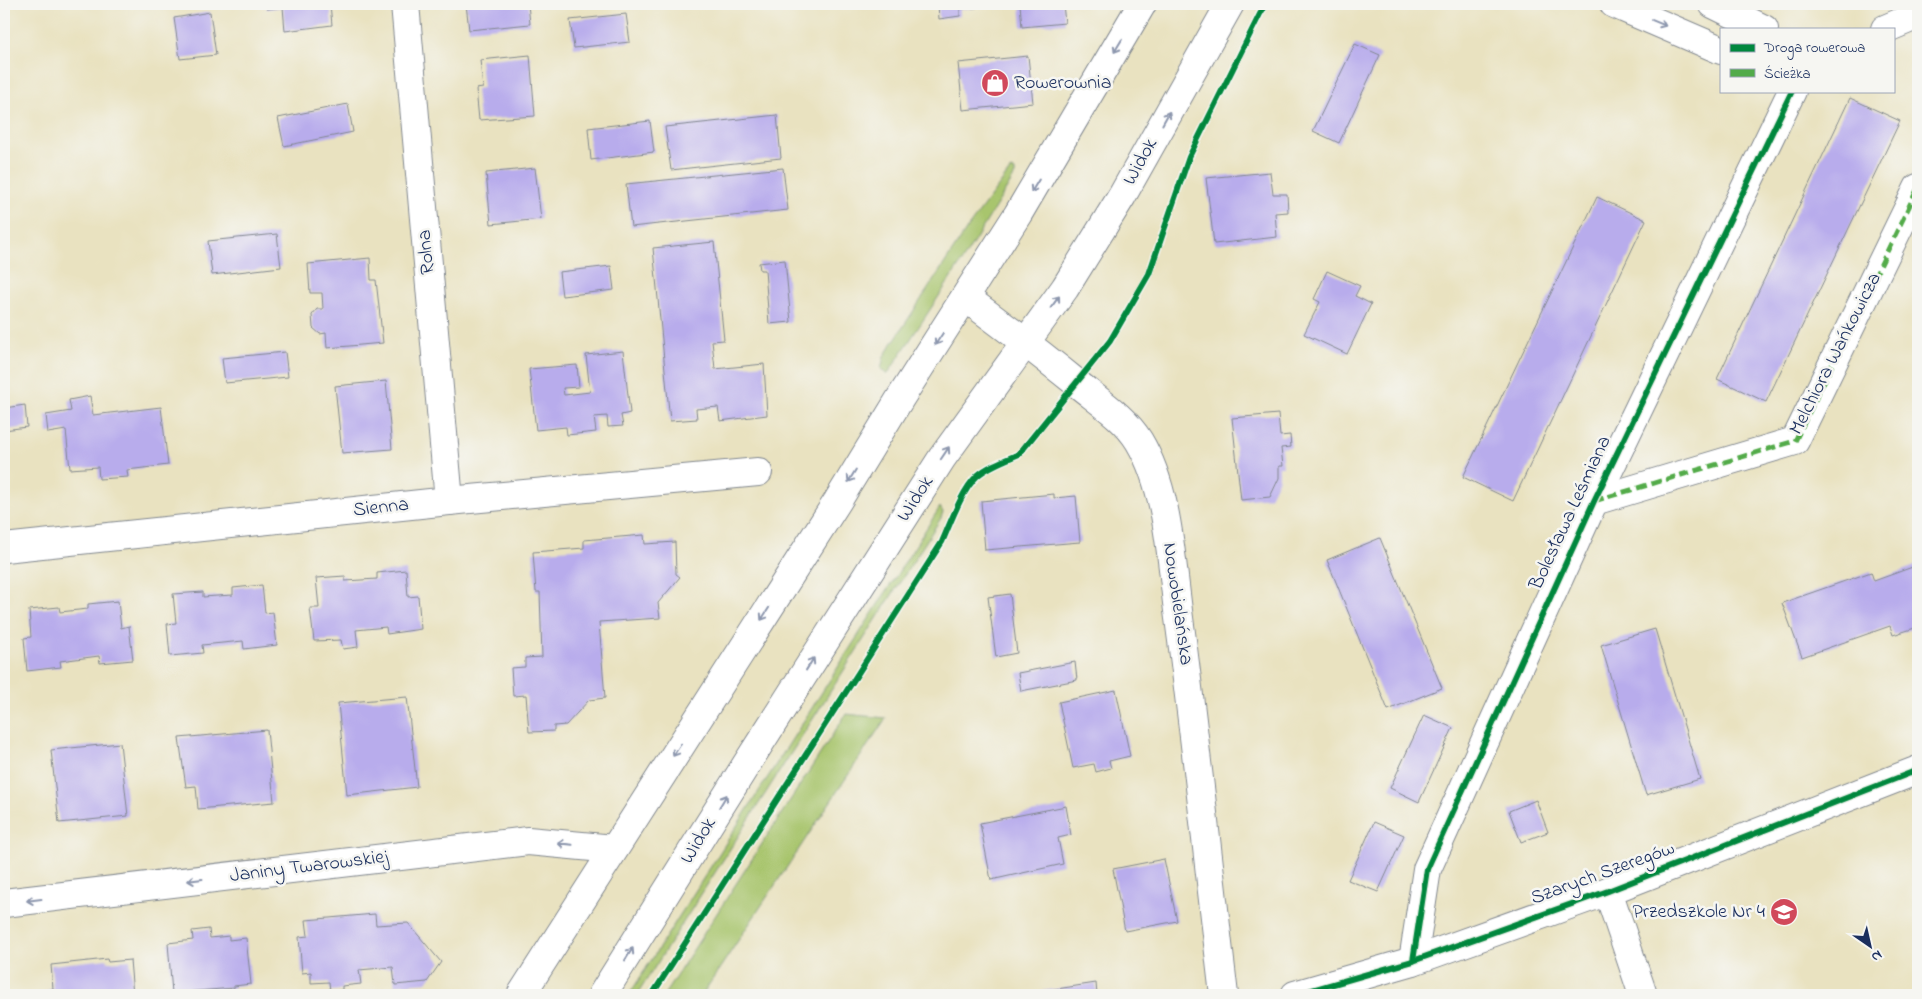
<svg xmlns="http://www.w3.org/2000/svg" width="1922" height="999" font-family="'Indie Flower',sans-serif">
	<rect width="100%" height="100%" fill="#f6f6f2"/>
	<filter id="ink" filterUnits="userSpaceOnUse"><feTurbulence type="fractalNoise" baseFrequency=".02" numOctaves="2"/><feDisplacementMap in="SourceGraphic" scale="10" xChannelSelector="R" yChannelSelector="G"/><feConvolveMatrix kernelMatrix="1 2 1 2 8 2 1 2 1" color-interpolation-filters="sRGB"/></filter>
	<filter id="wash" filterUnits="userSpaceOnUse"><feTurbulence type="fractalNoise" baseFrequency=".0096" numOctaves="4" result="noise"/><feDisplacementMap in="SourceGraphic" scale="20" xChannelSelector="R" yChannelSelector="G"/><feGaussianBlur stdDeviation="1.12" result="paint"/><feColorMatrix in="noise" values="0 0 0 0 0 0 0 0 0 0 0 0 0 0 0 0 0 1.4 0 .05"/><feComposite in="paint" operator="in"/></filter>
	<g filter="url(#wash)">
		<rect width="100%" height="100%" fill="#e9e2c0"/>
		<g fill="#a8c56d" stroke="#627a66">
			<polygon points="1011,169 1015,171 1015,175 966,255 887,375 881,369 884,356 969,226"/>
			<polygon points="940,507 943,512 941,518 637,995 629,995"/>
			<polygon points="846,714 886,718 702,995 664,995"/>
		</g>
		<g id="blocks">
			<g fill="#b8acec">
				<polygon points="265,4 330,4 332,25 285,31 283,7 267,9"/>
				<polygon points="466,4 528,4 530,24 469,30"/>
				<polygon points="938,4 1008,4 1008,5 960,9 960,16 939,19"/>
				<polygon points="1020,4 1063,4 1065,23 1022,27"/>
				<polygon points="210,12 216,55 180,59 174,18"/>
				<polygon points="626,14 630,42 574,48 570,20"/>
				<polygon points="1355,44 1380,55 1339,143 1313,131"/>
				<polygon points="530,55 535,116 479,120 476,89 483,88 480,60"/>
				<polygon points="1028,56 1033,103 963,110 958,63"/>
				<polygon points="1850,98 1900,121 1766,402 1717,379"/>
				<polygon points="348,104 353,132 284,146 278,118"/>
				<polygon points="777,115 781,158 671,170 665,127"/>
				<polygon points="650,121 654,152 591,160 588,128"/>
				<polygon points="535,168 541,219 491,224 486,173"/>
				<polygon points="783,168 788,210 631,227 626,184"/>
				<polygon points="1270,172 1273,194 1287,194 1288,212 1275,213 1277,237 1214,244 1206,178"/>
				<polygon points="1597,197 1646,220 1513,501 1463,477"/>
				<polygon points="277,234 281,267 212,275 208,241"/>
				<polygon points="714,242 724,340 712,341 715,369 764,364 767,415 720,421 718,407 696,409 697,419 670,421 653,248"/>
				<polygon points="370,258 371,280 376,280 383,343 327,348 326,333 320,334 313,328 312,315 317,309 323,309 322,293 310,293 308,264"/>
				<polygon points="785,260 791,322 769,324 765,270 760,270 759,263"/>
				<polygon points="611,266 614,290 562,296 559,272"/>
				<polygon points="1327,271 1360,286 1355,296 1371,304 1347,354 1304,334 1320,302 1314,299"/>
				<polygon points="623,351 630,413 621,415 623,426 608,427 607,416 594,417 596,432 567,435 566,427 536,430 529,369 577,365 579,387 563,388 564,395 590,392 586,355"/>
				<polygon points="285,352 288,377 225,383 222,358"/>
				<polygon points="386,381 392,449 342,453 335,386"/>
				<polygon points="90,396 93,415 161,407 168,465 127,470 128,477 99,479 98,467 70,469 66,430 48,433 46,415 71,411 69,400"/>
				<polygon points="25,405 27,427 4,430 4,408"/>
				<polygon points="1278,414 1280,436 1290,435 1291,447 1281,448 1283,466 1279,466 1279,478 1270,497 1241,500 1232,418"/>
				<polygon points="1054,494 1054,498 1076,496 1080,542 985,550 981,501"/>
				<polygon points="644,535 645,544 675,542 676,574 680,577 658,603 660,618 599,622 605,698 589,700 566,725 554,726 554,731 529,732 526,695 513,696 511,668 525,667 525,658 542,657 540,592 536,592 533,552 584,548 584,540"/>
				<polygon points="1380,538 1442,688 1388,710 1327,560"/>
				<polygon points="1918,565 1918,627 1893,635 1890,626 1802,657 1782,603 1871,572 1874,581"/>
				<polygon points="406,570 408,597 418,596 421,629 387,634 386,627 356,630 358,647 343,649 341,640 314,641 310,608 319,608 316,578 345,576 345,581 377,579 377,573"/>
				<polygon points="262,585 265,613 273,612 277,645 244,649 243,641 202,645 203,653 170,656 167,624 176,623 173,594 203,592 203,597 217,596 233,595 233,588"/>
				<polygon points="1010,594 1017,653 996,657 988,597"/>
				<polygon points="118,601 121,628 129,626 133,660 100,663 99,656 60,661 61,667 27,671 24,638 31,637 29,610 59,607 60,612 88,609 88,604"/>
				<polygon points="1655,629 1700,779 1646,795 1601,645"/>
				<polygon points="1075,662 1077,680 1021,691 1018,673"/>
				<polygon points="1116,690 1130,756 1109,761 1111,768 1096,772 1094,764 1073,768 1059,702"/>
				<polygon points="407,697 417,787 347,795 338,703"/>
				<polygon points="1424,715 1453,728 1419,802 1390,788"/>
				<polygon points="267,730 274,802 198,809 196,786 186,787 179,738"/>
				<polygon points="120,743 128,816 59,823 51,750"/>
				<polygon points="1536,800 1548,832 1521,842 1509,811"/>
				<polygon points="1066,806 1071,835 1058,838 1063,864 991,880 980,823"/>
				<polygon points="1374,822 1404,835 1378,892 1348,880"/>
				<polygon points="1164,859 1177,921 1125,931 1113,869"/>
				<polygon points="375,914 376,925 408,923 441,962 427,982 395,985 393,967 359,970 361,984 342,986 342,990 330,991 329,982 311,983 311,972 302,973 299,937 308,936 306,920"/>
				<polygon points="209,929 210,938 229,936 229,940 246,938 251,984 234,986 234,988 172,993 168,943 193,940 192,931"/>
				<polygon points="107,959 108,962 130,960 133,995 47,995 47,990 53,989 51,965"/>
				<polygon points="1096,983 1097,995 1044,995 1043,991"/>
			</g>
		</g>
	</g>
	<g filter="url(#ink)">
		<use href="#blocks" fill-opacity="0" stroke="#82888f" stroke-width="1"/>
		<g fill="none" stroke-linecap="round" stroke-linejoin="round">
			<g stroke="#82888f" stroke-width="30">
				<g id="street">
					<polyline points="405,4 449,501"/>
					<polyline points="1614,4 1721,50"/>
					<polyline points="1713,4 1764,29"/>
					<polyline points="1885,29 1918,15"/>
					<polyline points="1594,501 1795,441 1918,188"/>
					<polyline points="4,548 449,501 758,472"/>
					<polyline points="1608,891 1643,995"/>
					<polyline points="4,903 528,841 614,849"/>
					<polyline points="1413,961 1427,869 1594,501 1792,91"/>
					<polyline points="1295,995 1413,961 1608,891 1918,770"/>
				</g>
			</g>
			<g stroke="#82888f" stroke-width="30">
				<g id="secondary">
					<path d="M966,298C1004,326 1042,355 1079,385C1100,402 1125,418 1139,441C1169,491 1171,561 1179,618C1196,743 1209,869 1224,995"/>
					<polyline points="521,995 837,502 901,397 1018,214 1142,4"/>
					<polyline points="602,995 746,765 942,458 1065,288 1122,196 1230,4"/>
				</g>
			</g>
			<use href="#street" stroke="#fff" stroke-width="28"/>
			<use href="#secondary" stroke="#fff" stroke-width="28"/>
			<polyline stroke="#52ab49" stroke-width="5" stroke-dasharray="10 5" stroke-linecap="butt" points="1594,501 1795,441 1918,188"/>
			<g stroke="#f6f6f2" stroke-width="9">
				<g id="cycleway">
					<polyline points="1413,961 1427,869 1594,501 1792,91"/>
					<path d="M652,995L942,542C950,524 962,490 977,476C988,466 1005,460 1019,454L1110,341L1149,274L1189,157L1260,14L1266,4"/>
					<polyline points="1295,995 1413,961 1608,891 1918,770"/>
				</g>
			</g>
			<use href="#cycleway" stroke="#00873e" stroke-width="6"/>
		</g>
		<defs><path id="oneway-shaft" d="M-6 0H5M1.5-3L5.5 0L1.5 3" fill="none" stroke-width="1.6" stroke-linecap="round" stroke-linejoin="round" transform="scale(1.25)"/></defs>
		<g stroke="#8d97ae">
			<use href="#oneway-shaft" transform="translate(1659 23) rotate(23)"/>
			<use href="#oneway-shaft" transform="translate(1118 46) rotate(121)"/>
			<use href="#oneway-shaft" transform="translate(1166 118) rotate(-61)"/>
			<use href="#oneway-shaft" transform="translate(1035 186) rotate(121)"/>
			<use href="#oneway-shaft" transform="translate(1055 302) rotate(-54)"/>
			<use href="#oneway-shaft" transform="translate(939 339) rotate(123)"/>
			<use href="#oneway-shaft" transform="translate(945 453) rotate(-56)"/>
			<use href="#oneway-shaft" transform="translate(852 476) rotate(121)"/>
			<use href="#oneway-shaft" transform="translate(765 614) rotate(123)"/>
			<use href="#oneway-shaft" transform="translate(810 664) rotate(-58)"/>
			<use href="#oneway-shaft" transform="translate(677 750) rotate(123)"/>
			<use href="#oneway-shaft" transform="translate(723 801) rotate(-59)"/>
			<use href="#oneway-shaft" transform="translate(565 844) rotate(-174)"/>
			<use href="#oneway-shaft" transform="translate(195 880) rotate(173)"/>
			<use href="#oneway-shaft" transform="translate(34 900) rotate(173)"/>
			<use href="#oneway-shaft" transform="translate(629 954) rotate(-58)"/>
		</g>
	</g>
	<defs>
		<g id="shop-disc" transform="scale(1.4375)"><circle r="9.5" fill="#d1495b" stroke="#f6f6f2"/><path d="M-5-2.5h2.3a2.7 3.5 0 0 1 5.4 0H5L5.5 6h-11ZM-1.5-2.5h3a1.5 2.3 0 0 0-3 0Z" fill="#fff"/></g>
		<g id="school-disc" transform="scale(1.4375)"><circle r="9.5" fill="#d1495b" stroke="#f6f6f2"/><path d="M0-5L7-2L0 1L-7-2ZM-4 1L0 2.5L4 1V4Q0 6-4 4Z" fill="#fff"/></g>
	</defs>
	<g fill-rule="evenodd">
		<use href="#shop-disc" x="995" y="83"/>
		<use href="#school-disc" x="1784" y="912"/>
	</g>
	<g text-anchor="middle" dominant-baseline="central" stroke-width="5" stroke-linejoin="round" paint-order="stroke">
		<g font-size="20" fill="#1b2f5e" stroke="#f6f6f2" text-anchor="start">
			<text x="1014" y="83">Rowerownia</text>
			<text x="1765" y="912" text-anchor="end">Przedszkole Nr 4</text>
		</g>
		<g font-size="20" fill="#1b2f5e" stroke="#f6f6f2">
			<text transform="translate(1141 162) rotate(-61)">Widok</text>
			<text transform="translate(427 252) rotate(-95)">Rolna</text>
			<text transform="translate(1836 354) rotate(-63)">Melchiora Wańkowicza</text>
			<text transform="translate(916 499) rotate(-57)">Widok</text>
			<text transform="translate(381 508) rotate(-6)">Sienna</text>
			<text transform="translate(1571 513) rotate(-65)">Bolesława Leśmiana</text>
			<text transform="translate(1177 604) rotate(82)">Nowobielańska</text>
			<text transform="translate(699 841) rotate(-59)">Widok</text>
			<text transform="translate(309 867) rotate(-7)">Janiny Twarowskiej</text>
			<text transform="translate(1603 874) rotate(-20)">Szarych Szeregów</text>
		</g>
	</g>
	<rect width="1922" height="999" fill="none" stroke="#f6f6f2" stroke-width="20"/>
	<rect x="1720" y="28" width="175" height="65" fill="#f6f6f2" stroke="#9ea6b7"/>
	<rect x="1730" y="44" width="25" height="8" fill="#00873e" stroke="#9ea6b7"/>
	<text x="1764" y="52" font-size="15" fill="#1b2f5e">Droga rowerowa</text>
	<rect x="1730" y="69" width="25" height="8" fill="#52ab49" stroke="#9ea6b7"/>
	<text x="1764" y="78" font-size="15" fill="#1b2f5e">Ścieżka</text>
	<g transform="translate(1870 946) rotate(146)" stroke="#f6f6f2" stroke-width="4" paint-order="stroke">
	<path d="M0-4L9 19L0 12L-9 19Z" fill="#1b2f5e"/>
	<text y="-8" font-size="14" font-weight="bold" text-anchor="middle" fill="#1b2f5e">N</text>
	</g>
</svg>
